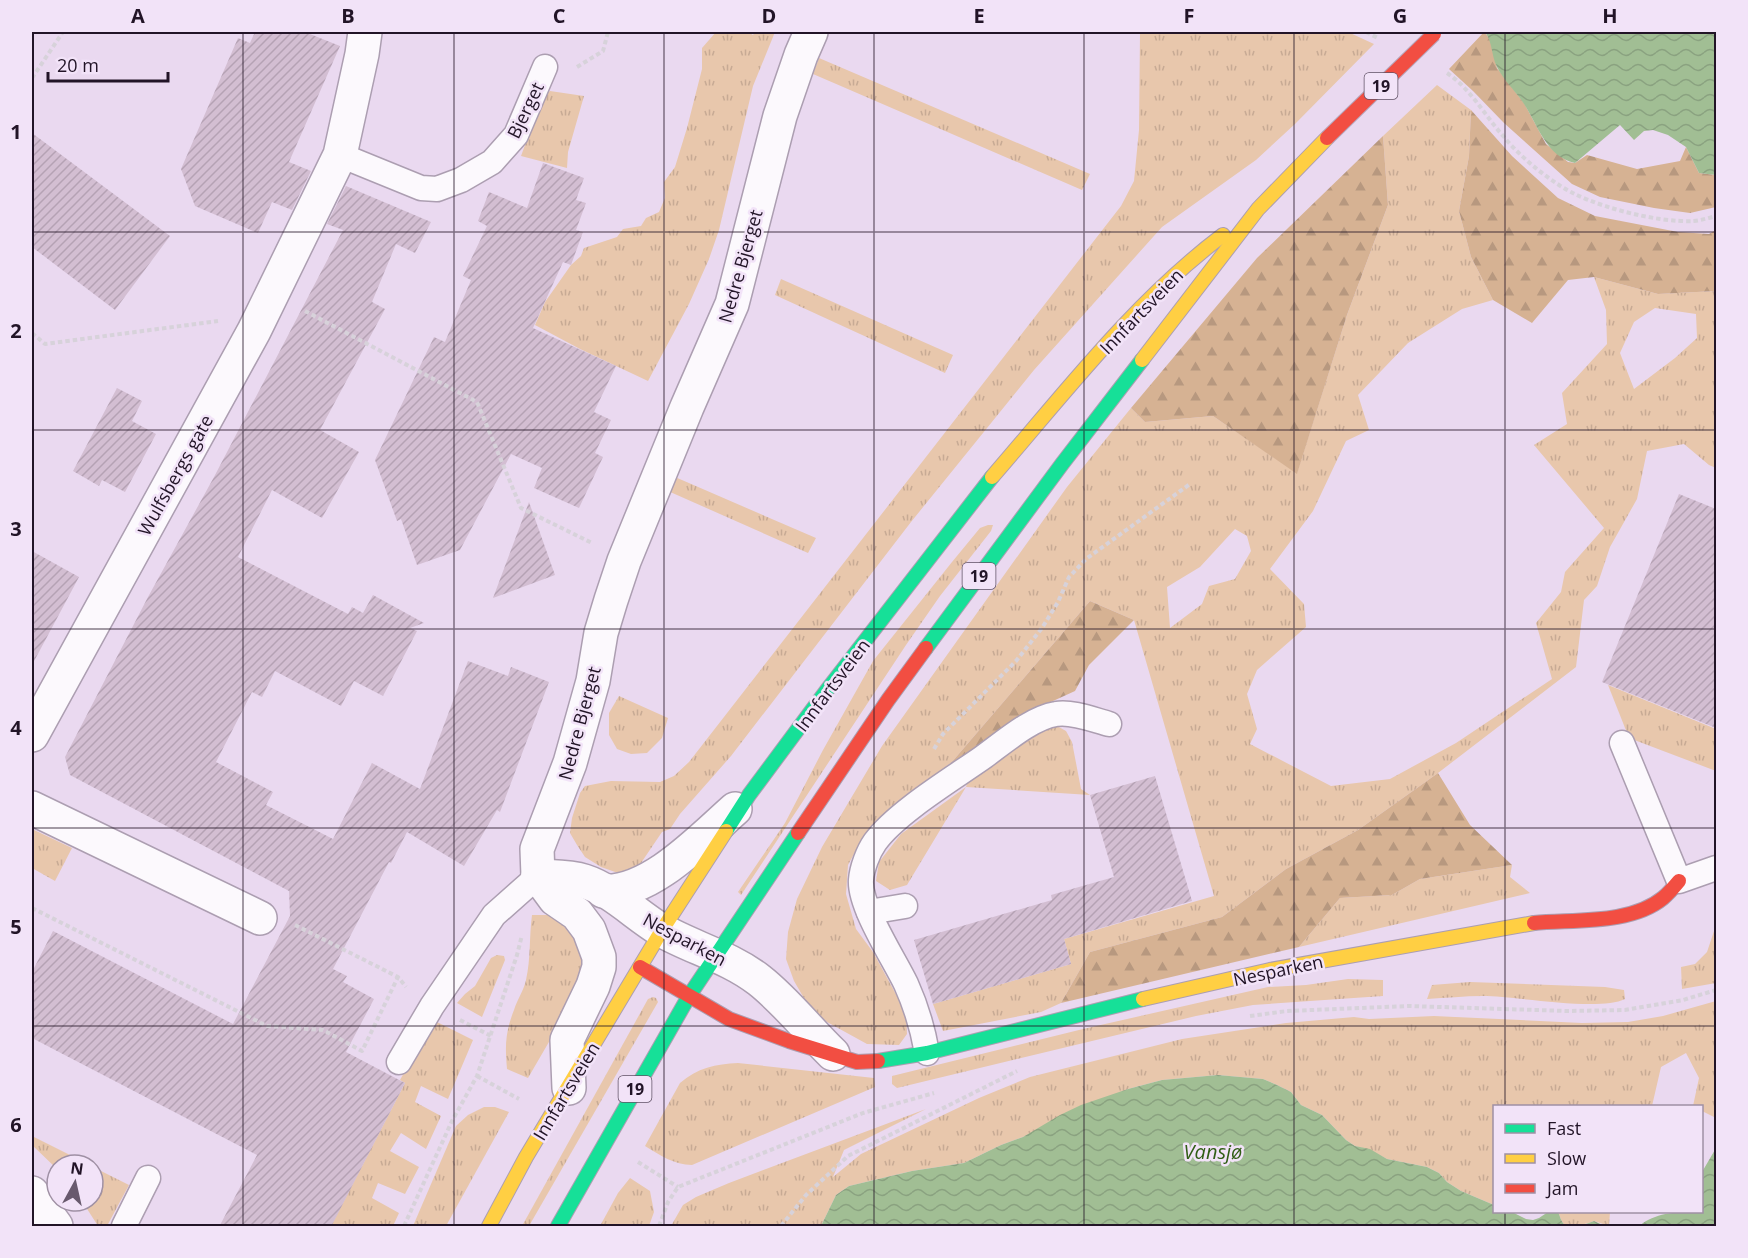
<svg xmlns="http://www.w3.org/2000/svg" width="1748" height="1258" font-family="'Open Sans',sans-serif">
	<defs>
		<pattern id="grass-tufts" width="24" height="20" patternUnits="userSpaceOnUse" patternTransform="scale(1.5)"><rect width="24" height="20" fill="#e8c7ac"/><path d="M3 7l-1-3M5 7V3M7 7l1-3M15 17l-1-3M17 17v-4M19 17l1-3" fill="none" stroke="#c7aa94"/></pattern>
		<pattern id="forest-firs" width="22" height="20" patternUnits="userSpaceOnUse" patternTransform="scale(1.5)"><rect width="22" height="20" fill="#d6b293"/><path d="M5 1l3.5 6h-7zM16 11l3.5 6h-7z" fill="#b7987f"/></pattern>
		<pattern id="water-waves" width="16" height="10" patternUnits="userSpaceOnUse" patternTransform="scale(1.5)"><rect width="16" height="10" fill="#a1be94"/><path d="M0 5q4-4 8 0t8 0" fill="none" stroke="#8aa280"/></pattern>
		<pattern id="building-hatch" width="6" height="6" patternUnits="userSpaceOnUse" patternTransform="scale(1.5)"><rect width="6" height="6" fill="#d3bed2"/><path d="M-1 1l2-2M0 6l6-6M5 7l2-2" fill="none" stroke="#b5a2b4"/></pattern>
	</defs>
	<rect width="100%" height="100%" fill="#ead9f0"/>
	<g fill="url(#grass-tufts)" fill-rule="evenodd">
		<polygon points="716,32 748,32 753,35 755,32 775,32 753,86 719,230 709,259 689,304 648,381 580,349 535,325 545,302 571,265 581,256 584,248 617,237 623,229 641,226 646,218 659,212 665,198 664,182 675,167 687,128 702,69 702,48"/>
		<polygon points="1140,32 1348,32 1374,44 1295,124 1256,160 1162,227 1034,370 911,522 731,756 680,814 670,829 662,832 641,863 631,870 618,873 601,867 585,857 577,845 570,833 572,818 580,793 585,786 611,781 660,782 674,776 689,762 1121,206 1134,181 1139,130"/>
		<polygon points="819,58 1090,174 1082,190 813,74"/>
		<path d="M1437,85L1471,110L1469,156L1459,211L1471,257L1493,300L1462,309L1408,343L1358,395L1369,430L1346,441L1313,511L1270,569L1304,604L1306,627L1257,670L1247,694L1257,729L1250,744L1331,786L1390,779L1456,743L1552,679L1536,623L1561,592L1565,572L1604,528L1534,445L1567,424L1562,393L1607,344L1606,310L1594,277L1658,294L1716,291V468L1709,465L1684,444L1647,451L1637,499L1610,547L1597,586L1584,600L1576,667L1438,773L1358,830L1286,869L1222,917L1090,952L1061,1003L1041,1012L943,1031L933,1004L1071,964L1064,939L1214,896L1134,620L1090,601L951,763L936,774L922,789L881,817L862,839L848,865L846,894L856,929L873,952L898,998L906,1016L907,1034L899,1045L867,1044L827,1022L808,1005L794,981L786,959L788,932L797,899L822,847L882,746L1067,487L1131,408L1145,422L1213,416L1297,473L1347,315L1388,205L1383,136ZM1655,308L1696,314L1697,338L1675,358L1634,389L1620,353L1634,322ZM1235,529L1247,536L1251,551L1235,579L1209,586L1202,604L1170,628L1167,587L1200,567Z"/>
		<polygon points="550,91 584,96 568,152 567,168 521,156 543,96"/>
		<polygon points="781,279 953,355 945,373 775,295"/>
		<polygon points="675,477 816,538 808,553 668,491"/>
		<polygon points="988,525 993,525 991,531 940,596 906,645 741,895 738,892 785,823 823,750 873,661 952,562 980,528"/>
		<polygon points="1608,685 1716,729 1716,771 1629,738"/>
		<polygon points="619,696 668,718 662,738 647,753 631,754 617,749 609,735 609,713"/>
		<path d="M1057,726L1066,731L1072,742L1081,789L1090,795L966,787L907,885L890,890L876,881L879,862L901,834L966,787L969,777C996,759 1024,730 1057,726Z"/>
		<polygon points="32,829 72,848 55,881 32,868"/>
		<polygon points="1512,865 1510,877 1530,893 1299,947 1340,898 1392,895 1420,879"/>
		<path d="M532,915H550L568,923L579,942L582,964L578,992L528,1078L507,1069C505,1046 505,1033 514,1010C517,1000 524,990 526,980C531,958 529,937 532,915Z"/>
		<polygon points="1716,925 1716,983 1682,989 1681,967 1695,964 1707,952"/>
		<polygon points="497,955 504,956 505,960 482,1017 457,1003 465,994 475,986 491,958"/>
		<polygon points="1348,979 1383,980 1383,996 1253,1005 1196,1016 897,1088 892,1084 892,1076 1083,1029 1268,987 1306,985"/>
		<path d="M1470,982L1605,987L1624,990L1625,999C1598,1012 1517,996 1483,996C1464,996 1446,998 1427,999L1432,985Z"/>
		<polygon points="653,997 656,998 658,1002 529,1226 522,1226 648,999"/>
		<polygon points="1716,1001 1716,1118 1702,1111 1702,1106 1693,1106 1699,1078 1686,1053 1661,1067 1652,1106 1494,1106 1494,1205 1461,1191 1447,1182 1439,1173 1427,1167 1387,1159 1370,1150 1355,1146 1346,1140 1322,1115 1301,1105 1291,1092 1277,1085 1263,1079 1218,1075 1162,1080 1128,1089 1023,1137 1001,1145 964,1163 912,1171 849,1186 836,1195 821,1226 671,1226 683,1205 696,1197 729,1183 926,1109 844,1150 833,1177 861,1154 979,1098 1030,1077 1182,1039 1286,1023 1354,1017 1369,1019 1434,1016 1582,1023 1628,1022 1663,1016"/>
		<polygon points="433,1020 473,1040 448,1099 421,1086 415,1102 441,1116 426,1149 401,1133 390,1151 419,1167 405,1194 378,1183 372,1198 399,1213 393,1226 331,1226 405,1083 400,1080"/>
		<path d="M738,1063L874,1078L875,1087L692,1165C674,1165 660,1155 645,1146L680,1083C697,1068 716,1064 738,1063Z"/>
		<polygon points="484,1107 495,1107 509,1112 446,1226 413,1226 456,1126 468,1115"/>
		<polygon points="32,1136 90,1165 57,1165 57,1169 32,1145"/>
		<polygon points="93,1167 129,1185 107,1226 98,1226 82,1201 93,1201"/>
		<polygon points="630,1178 650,1191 654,1212 649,1226 600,1226 618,1193"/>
		<path d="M1558,1212H1610L1609,1226L1594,1221C1587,1224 1571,1228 1565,1225C1561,1222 1560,1216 1558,1212Z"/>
	</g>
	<g fill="url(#forest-firs)">
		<polygon points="1484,32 1490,39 1497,68 1524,103 1546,144 1568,162 1575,163 1587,155 1637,169 1680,161 1686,147 1699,173 1716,175 1716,207 1690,213 1654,208 1600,197 1572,184 1504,123 1473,91 1449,69"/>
		<polygon points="1471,110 1512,156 1558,198 1595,216 1678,232 1709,234 1716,230 1716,291 1658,294 1594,277 1568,280 1532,323 1493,300 1471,257 1459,211 1469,156"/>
		<polygon points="1383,136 1388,205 1347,315 1297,474 1213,416 1145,422 1131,408 1257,258"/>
		<polygon points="1090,601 1134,620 1089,665 1075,691 1042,706 951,763"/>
		<polygon points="1438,773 1470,825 1512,865 1420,879 1392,895 1340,898 1299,947 1061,1003 1090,952 1222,917 1286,869 1358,830"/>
	</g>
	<g fill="url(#water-waves)">
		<path d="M1485,32H1716V175L1699,173L1686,147L1668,135L1653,130L1644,131L1634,140L1620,125L1575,163C1545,156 1538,124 1522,101C1514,90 1503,79 1497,67C1491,55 1493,43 1485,32Z"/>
		<path d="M1218,1075L1263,1079L1277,1085L1291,1092L1301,1105L1322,1115L1346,1140L1355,1146L1370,1149L1387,1159L1427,1167L1439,1173L1447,1182L1461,1191L1494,1205V1212H1512L1526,1219L1533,1220L1539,1218L1548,1212H1558C1560,1216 1561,1222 1565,1225C1571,1229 1587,1224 1594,1221L1605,1226H821L836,1195L849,1186L912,1171L964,1163L1001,1145L1023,1137L1060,1115L1081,1105L1128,1089L1162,1080Z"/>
		<path d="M1716,1148V1226H1639C1658,1211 1679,1212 1702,1212V1172Z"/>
	</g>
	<g fill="url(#building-hatch)">
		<polygon points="255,32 305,32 340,46 289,162 311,171 292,210 272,202 258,233 195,206 181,169 238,38 250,43"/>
		<polygon points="32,133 170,236 115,310 32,247"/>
		<polygon points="543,163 584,178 576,200 586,203 576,230 583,232 571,265 563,262 533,328 616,366 594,412 611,420 595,453 603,457 579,508 534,488 542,468 511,454 460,550 417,565 401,519 397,521 375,460 434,337 445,342 471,280 463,276 487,226 478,221 489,192 527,208"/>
		<polygon points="346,186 431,222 415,253 396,244 372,302 385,309 320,430 359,452 322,518 272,490 238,557 348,614 352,607 363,613 373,595 424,623 410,628 417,631 383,696 354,681 341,706 275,671 262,697 252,692 216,762 273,792 266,805 333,839 372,763 420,789 468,661 508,676 511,667 549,682 500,812 497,810 464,866 407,832 391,863 389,862 333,969 347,976 343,982 374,999 346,1052 405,1083 331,1227 219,1227 257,1155 32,1038 32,972 53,931 233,1024 290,916 289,891 70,775 65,757 148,597 214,477 343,230 327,224"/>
		<polygon points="117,388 142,401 132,421 156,434 125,492 102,480 99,486 73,471"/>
		<polygon points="1679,494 1716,509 1716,728 1602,682"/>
		<polygon points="529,502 555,575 493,598"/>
		<polygon points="32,551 79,577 32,665"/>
		<polygon points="1155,776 1192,901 1064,939 1071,964 933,1004 914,940 1052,900 1051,895 1114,877 1090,795"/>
	</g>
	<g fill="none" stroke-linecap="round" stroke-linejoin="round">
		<g stroke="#ac9eb1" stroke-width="27">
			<g id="lane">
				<polyline points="340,155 421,188 437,189 461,180 492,162 516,135 545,67"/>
				<polyline points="1622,743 1679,881 1716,868"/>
				<polyline points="869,912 905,906"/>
				<path d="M927,1053C923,1030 916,1006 906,984C894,959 859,906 861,880C862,868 868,852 875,842C896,813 952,779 982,758C1003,743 1031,718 1056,714C1072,711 1094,720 1109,724"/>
				<polyline points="399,1062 432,1006 494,915 538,876"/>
				<polyline points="124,1226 148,1178"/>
			</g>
		</g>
		<g stroke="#ac9eb1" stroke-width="36">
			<g id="street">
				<polyline points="32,735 254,331 340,155 362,54 365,32"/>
				<polyline points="32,808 260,918"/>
				<polyline points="538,876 537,849 570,763 593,681 601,633 611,600 624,561 687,407 732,304 780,116 801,55 811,32"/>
				<path d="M538,876C553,877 569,876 584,881C612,890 636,915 661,930C693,948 729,957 759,980C786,1001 808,1030 833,1054"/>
				<polyline points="538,876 555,899 577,914 589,930 599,957 599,967 593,986 567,1040 569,1088"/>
				<path d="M603,891C650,894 701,839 735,809"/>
				<polyline points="32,1193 56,1226"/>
			</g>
		</g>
		<g stroke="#ac9eb1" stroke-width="16">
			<g id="fast">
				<polyline points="926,648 1062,464 1142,360"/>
				<polyline points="726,831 749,795 827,690 992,477"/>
				<polyline points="878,1061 927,1053 1143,999"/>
				<polyline points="558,1226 689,996 798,833"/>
			</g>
		</g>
		<g stroke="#ac9eb1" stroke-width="16">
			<g id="slow">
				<polyline points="1142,360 1258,209 1327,138"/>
				<path d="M992,477C1065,393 1134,302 1223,235"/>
				<polyline points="1143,999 1270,970 1534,923"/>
				<polyline points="489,1226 526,1157 662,930 726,831"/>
			</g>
		</g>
		<g stroke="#ac9eb1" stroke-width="16">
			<g id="jam">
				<polyline points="798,833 888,700 926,648"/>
				<path d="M1534,923C1573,919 1630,925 1663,898C1669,893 1674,887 1679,881"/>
				<polyline points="640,967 729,1019 789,1041 857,1062 878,1061"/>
			</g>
		</g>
		<g stroke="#d7d2da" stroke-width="4" stroke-dasharray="4.5 3" stroke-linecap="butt">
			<polyline points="1366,32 1378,38"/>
			<polyline points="577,67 603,51 608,32"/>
			<path d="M1447,73C1471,89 1485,116 1504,137C1519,155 1539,172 1559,185C1590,206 1657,223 1694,221C1702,220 1709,218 1716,216"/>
			<polyline points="32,78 63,32"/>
			<polyline points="305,311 477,402 521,508 592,543"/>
			<polyline points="32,333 45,344 218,321"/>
			<polyline points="934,749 943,734 1016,661 1042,628 1058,602 1069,577 1086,559 1190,484"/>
			<polyline points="32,908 267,1026 323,1030 362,1051 398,977"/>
			<polyline points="295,925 398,977 406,987"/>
			<polyline points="1250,1016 1287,1011 1409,1006 1568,1011 1625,1010 1683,1000 1716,990"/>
			<polyline points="460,1020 491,1036"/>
			<polyline points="477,1076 519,1099"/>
			<polyline points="638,1162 678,1187"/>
			<polyline points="404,1226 452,1121 477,1076 517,955 522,935"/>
			<polyline points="659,1226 668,1202 678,1187 863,1113 934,1093"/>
			<polyline points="781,1226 806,1195 848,1156 1017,1071"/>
		</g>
		<use href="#lane" stroke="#fcf9fd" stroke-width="24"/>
		<use href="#street" stroke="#fcf9fd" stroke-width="33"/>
		<use href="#fast" stroke="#16e098" stroke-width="14"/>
		<use href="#slow" stroke="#ffcf43" stroke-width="14"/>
		<use href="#jam" stroke="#f24e42" stroke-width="14"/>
		<g stroke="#b6a6bb" stroke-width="16" stroke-linecap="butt">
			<polyline id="jam-bridge" points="1327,138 1434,34"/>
		</g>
		<use href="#jam-bridge" stroke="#f24e42" stroke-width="14"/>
	</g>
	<path fill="none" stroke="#221427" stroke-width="1.5" stroke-opacity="0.55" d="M243,32V1226M454,32V1226M664,32V1226M874,32V1226M1084,32V1226M1294,32V1226M1505,32V1106M32,232H1716M32,430H1716M32,629H1716M32,828H1716M32,1026H1716M1505,1212V1226"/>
	<g text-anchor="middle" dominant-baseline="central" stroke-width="5" stroke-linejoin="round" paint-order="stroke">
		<g fill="#f2e3f8" stroke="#605266" stroke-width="1.5">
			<rect x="1364.5" y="73" width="33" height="26" rx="4.5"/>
			<rect x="962.5" y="563" width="33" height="26" rx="4.5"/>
			<rect x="618.5" y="1076" width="33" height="26" rx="4.5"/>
		</g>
		<g font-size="16" font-weight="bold" fill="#221427">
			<text x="1381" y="86">19</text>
			<text x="979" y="576">19</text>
			<text x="635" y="1089">19</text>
		</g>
		<g font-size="18" fill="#221427" stroke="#f2e3f8">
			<text transform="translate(525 110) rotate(-64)">Bjerget</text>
			<text transform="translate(740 266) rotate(-74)">Nedre Bjerget</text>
			<text transform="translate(1141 311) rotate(-46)">Innfartsveien</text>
			<text transform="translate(175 475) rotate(-61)">Wulfsbergs gate</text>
			<text transform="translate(832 685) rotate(-53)">Innfartsveien</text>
			<text transform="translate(579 723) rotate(-75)">Nedre Bjerget</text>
			<text transform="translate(685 939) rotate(28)">Nesparken</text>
			<text transform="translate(1278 970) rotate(-12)">Nesparken</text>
			<text transform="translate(566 1091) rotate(-59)">Innfartsveien</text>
		</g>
		<g font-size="20" font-style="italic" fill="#315e16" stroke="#f2e3f8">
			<text x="1213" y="1151">Vansjø</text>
		</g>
	</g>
	<rect width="1748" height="1258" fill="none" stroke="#f2e3f8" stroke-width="66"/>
	<rect x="1493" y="1105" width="210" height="108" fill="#f2e3f8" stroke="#9f90a4" stroke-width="1.5"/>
	<rect x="1505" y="1124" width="30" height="9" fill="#16e098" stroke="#9f90a4" stroke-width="1.5"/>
	<text x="1547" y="1135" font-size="18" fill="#221427">Fast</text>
	<rect x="1505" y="1154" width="30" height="9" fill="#ffcf43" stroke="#9f90a4" stroke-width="1.5"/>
	<text x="1547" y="1165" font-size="18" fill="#221427">Slow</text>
	<rect x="1505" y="1184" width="30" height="9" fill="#f24e42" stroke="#9f90a4" stroke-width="1.5"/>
	<text x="1547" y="1195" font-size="18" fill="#221427">Jam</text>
	<g transform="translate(75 1183) rotate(8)"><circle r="28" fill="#f2e3f8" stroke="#9f90a4" stroke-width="1.5"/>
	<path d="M0-4.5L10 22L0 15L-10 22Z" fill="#68596d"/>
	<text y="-9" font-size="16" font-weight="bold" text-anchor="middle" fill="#221427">N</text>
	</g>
	<path d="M48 72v9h120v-9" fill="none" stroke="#221427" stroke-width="3"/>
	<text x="57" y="72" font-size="18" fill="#221427" stroke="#f2e3f8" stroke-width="4.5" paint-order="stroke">20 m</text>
	<rect x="33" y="33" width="1682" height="1192" fill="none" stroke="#221427" stroke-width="2"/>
	<g font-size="20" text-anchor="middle" font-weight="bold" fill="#221427">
		<text x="138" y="23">A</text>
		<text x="348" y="23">B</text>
		<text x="559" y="23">C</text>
		<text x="769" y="23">D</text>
		<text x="979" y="23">E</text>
		<text x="1189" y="23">F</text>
		<text x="1400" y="23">G</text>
		<text x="1610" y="23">H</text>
		<text x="16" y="139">1</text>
		<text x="16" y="338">2</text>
		<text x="16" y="536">3</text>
		<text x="16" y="735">4</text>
		<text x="16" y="934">5</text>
		<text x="16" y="1132">6</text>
	</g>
</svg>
